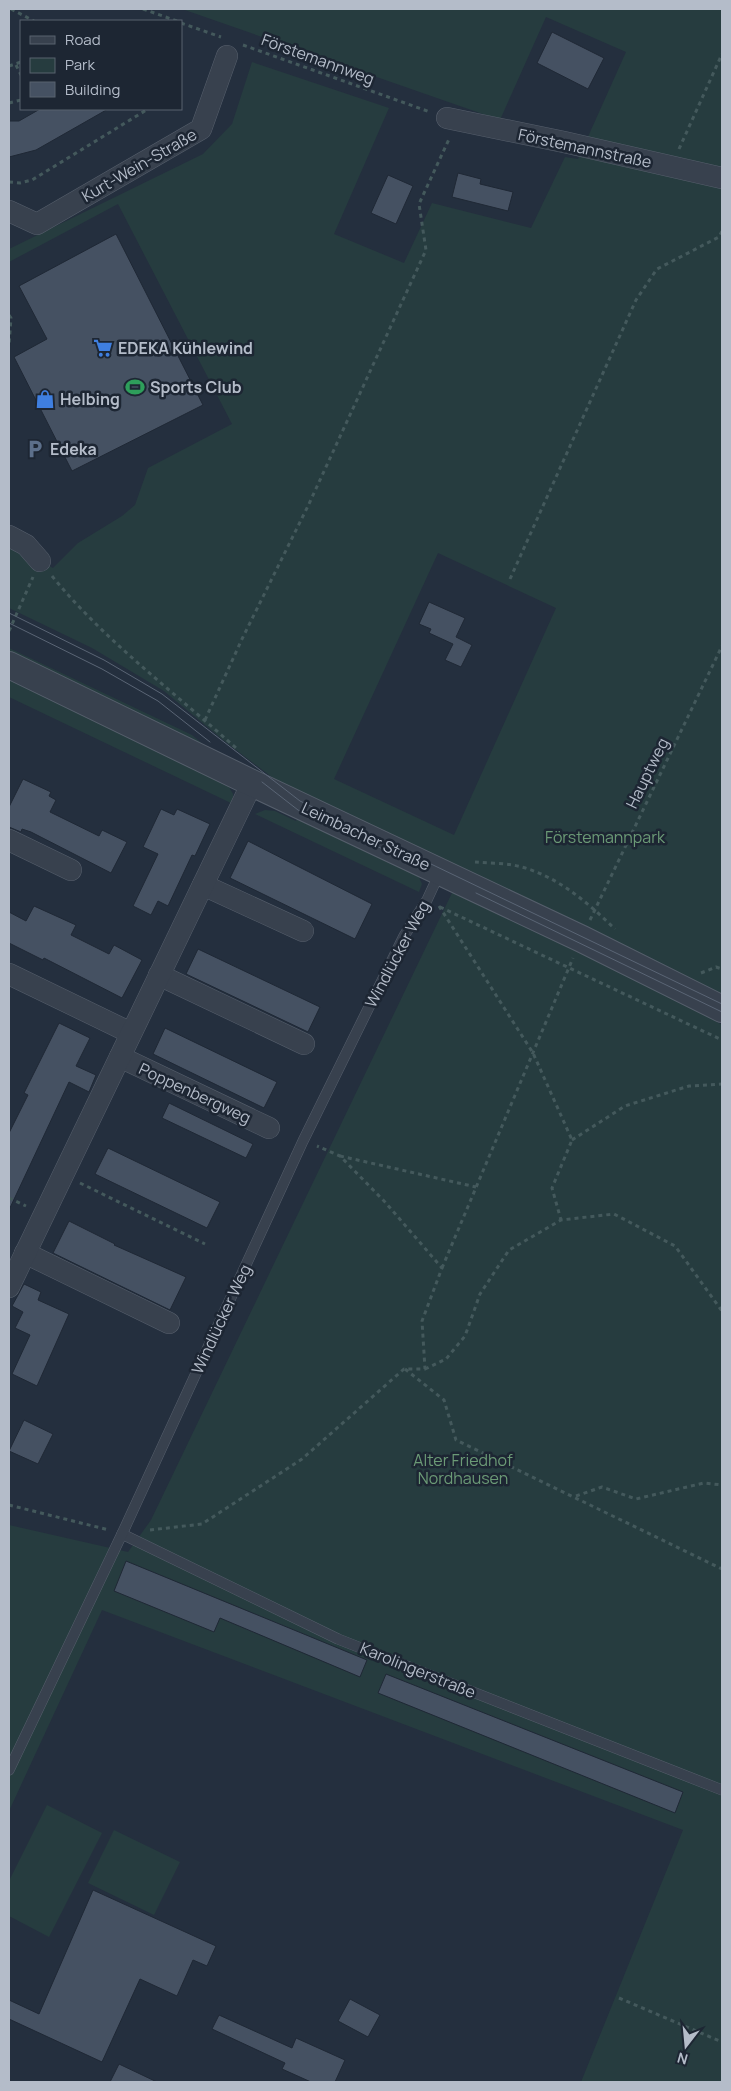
<svg xmlns="http://www.w3.org/2000/svg" width="731" height="2091" font-family="Manrope,sans-serif">
	<rect width="100%" height="100%" fill="#242f3e"/>
	<g fill="#263c3f" fill-rule="evenodd">
		<path d="M182,9H722V1001L714,1020L722,1025V2082H581L683,1830L102,1610L9,1811V1525L128,1552L151,1520L462,872L286,788L223,740L164,691L92,648L9,608V545L53,568L78,543L122,516L135,505L148,468L232,424L118,204L9,262V249L203,154L232,124L252,62L389,108L334,234L404,263L432,203L531,228L565,157L578,159L626,52L546,17L500,120ZM438,553L556,608L454,835L334,779Z"/>
		<polygon points="9,648 192,735 223,761 9,658"/>
		<polygon points="9,675 226,782 233,794 233,804 9,697"/>
		<polygon points="265,810 275,811 296,821 299,815 417,873 422,884 419,892 255,814"/>
		<polygon points="47,1805 102,1833 49,1937 9,1916 9,1881"/>
		<polygon points="114,1830 180,1862 154,1915 88,1883"/>
	</g>
	<g fill="#455162" stroke="#1f2835">
		<polygon points="552,32 604,58 588,89 537,63"/>
		<polygon points="40,109 108,109 36,150 9,157 9,121 19,121"/>
		<polygon points="458,173 481,179 480,184 513,192 508,211 452,197"/>
		<polygon points="388,175 413,186 396,224 371,213"/>
		<polygon points="116,234 203,405 72,471 14,357 47,339 19,286"/>
		<polygon points="429,602 465,618 456,637 472,645 461,667 445,660 453,644 429,633 431,629 419,624"/>
		<polygon points="23,779 51,792 49,796 56,800 50,812 99,836 102,830 127,842 111,873 31,832 22,829 21,832 9,827 9,807"/>
		<polygon points="161,809 174,815 177,809 210,824 195,856 192,855 168,906 158,901 151,915 133,906 158,854 143,847"/>
		<polygon points="248,841 372,904 355,939 230,878"/>
		<polygon points="34,906 76,925 71,935 109,954 114,945 142,960 122,998 44,958 43,960 9,943 9,912 26,921"/>
		<polygon points="198,949 320,1007 308,1032 186,974"/>
		<polygon points="59,1023 90,1038 76,1066 96,1075 89,1092 69,1082 9,1210 9,1133 28,1095 24,1093"/>
		<polygon points="165,1028 277,1082 264,1108 153,1054"/>
		<polygon points="169,1103 253,1144 246,1158 162,1118"/>
		<polygon points="108,1148 220,1202 207,1228 95,1174"/>
		<polygon points="69,1221 115,1244 114,1245 186,1277 170,1310 53,1253"/>
		<polygon points="24,1284 41,1292 38,1300 69,1314 37,1386 12,1374 30,1335 15,1328 23,1312 12,1306"/>
		<polygon points="24,1420 53,1434 38,1464 9,1451"/>
		<polygon points="126,1561 367,1660 360,1677 220,1618 214,1632 114,1591"/>
		<polygon points="386,1674 683,1792 675,1813 378,1693"/>
		<polygon points="93,1890 216,1946 207,1966 193,1960 177,1996 140,1979 102,2062 9,2019 9,2000 39,2014"/>
		<polygon points="350,1999 380,2015 368,2037 338,2021"/>
		<polygon points="219,2015 292,2048 296,2038 345,2060 335,2082 311,2082 282,2069 285,2063 212,2029"/>
		<polygon points="119,2064 157,2082 110,2082"/>
	</g>
	<g fill="none" stroke-linecap="round" stroke-linejoin="round">
		<g stroke="#565f6c" stroke-width="11">
			<g id="service">
				<polyline points="122,1534 338,1639 722,1790"/>
				<polyline points="9,1770 122,1534 303,1141 404,936 427,900 440,872"/>
			</g>
		</g>
		<g stroke="#565f6c" stroke-width="22">
			<g id="minor">
				<polyline points="447,118 564,142 722,178"/>
				<polyline points="9,211 37,224 201,129 227,56"/>
				<polyline points="9,536 26,545 40,561"/>
				<polyline points="9,840 71,870"/>
				<polyline points="203,885 303,931"/>
				<polyline points="9,974 131,1033"/>
				<polyline points="159,975 304,1044"/>
				<polyline points="120,1057 269,1128"/>
				<polyline points="25,1253 169,1323"/>
				<polyline points="9,1287 252,783"/>
			</g>
		</g>
		<g stroke="#565f6c" stroke-width="28">
			<polyline id="tertiary" points="9,665 252,783 582,939 722,1009"/>
		</g>
		<g stroke="#44595c" stroke-width="3" stroke-dasharray="4 4" stroke-linecap="butt">
			<polyline points="11,9 34,21"/>
			<polyline points="143,9 177,21"/>
			<polyline points="181,23 221,37"/>
			<polyline points="243,45 430,112"/>
			<polyline points="16,65 21,75"/>
			<polyline points="9,66 21,62"/>
			<polyline points="9,103 21,100"/>
			<polyline points="679,149 722,54"/>
			<polyline points="9,182 20,183 32,180 148,109"/>
			<polyline points="9,315 11,318 9,345"/>
			<path d="M52,576C105,641 174,692 236,748"/>
			<polyline points="510,579 636,300 657,269 719,237 722,231"/>
			<polyline points="9,631 33,577"/>
			<polyline points="205,720 242,639 308,506 426,250 419,204 450,137"/>
			<path d="M475,862C487,863 501,863 513,865C554,873 586,901 615,929"/>
			<polyline points="439,906 533,1053 572,1140 552,1188 561,1220"/>
			<polyline points="440,907 722,1040"/>
			<polyline points="590,920 722,646"/>
			<polyline points="701,973 716,967 722,969"/>
			<polyline points="572,1140 625,1106 689,1086 722,1084"/>
			<polyline points="340,1156 476,1187"/>
			<polyline points="80,1183 205,1244"/>
			<polyline points="9,1198 26,1206"/>
			<polyline points="442,1268 573,958"/>
			<polyline points="405,1369 444,1400 456,1440 722,1569"/>
			<polyline points="425,1369 446,1359 465,1336 480,1294 509,1250 561,1220 614,1214 675,1246 722,1311"/>
			<polyline points="576,1496 602,1487 636,1499 704,1483 722,1485"/>
			<polyline points="9,1505 109,1530"/>
			<polyline points="150,1530 202,1524 302,1459 404,1369 425,1369 422,1321 442,1268 385,1202 340,1156 317,1146"/>
			<polyline points="619,1998 722,2042"/>
		</g>
		<use href="#service" stroke="#38414e" stroke-width="10"/>
		<use href="#minor" stroke="#38414e" stroke-width="21"/>
		<use href="#tertiary" stroke="#38414e" stroke-width="26"/>
		<g stroke="#5a6575" stroke-width="1">
			<polyline points="9,613 104,660 162,694 300,801 722,1004"/>
			<polyline points="9,623 102,669 158,701 210,742"/>
			<polyline points="262,782 298,810 411,862"/>
			<polyline points="476,893 722,1012"/>
		</g>
	</g>
	<defs>
		<g id="supermarket-bare" transform="scale(1.5)"><path d="M-6-5.5h2.5l.6 2H6L4.5 2H-2.5L-4.4-4H-6ZM-1.5 3.2a1.3 1.3 0 1 0 .1 0ZM3 3.2a1.3 1.3 0 1 0 .1 0Z" fill="#3f7fe0" stroke="#1d2633" stroke-width="2.5" paint-order="stroke"/></g>
		<g id="stadium-bare" transform="scale(1.5)"><path d="M0-5a6.5 5 0 1 0 0 10a6.5 5 0 1 0 0-10ZM-3.5-1.8h7v3.6h-7Z" fill="#2e9e5b" stroke="#1d2633" stroke-width="2.5" paint-order="stroke"/></g>
		<g id="shop-bare" transform="scale(1.5)"><path d="M-5-2.5h2.3a2.7 3.5 0 0 1 5.4 0H5L5.5 6h-11ZM-1.5-2.5h3a1.5 2.3 0 0 0-3 0Z" fill="#3f7fe0" stroke="#1d2633" stroke-width="2.5" paint-order="stroke"/></g>
		<g id="parking-bare" transform="scale(1.5)"><path d="M-3.5-5.5H1a3.5 3.5 0 0 1 0 7H-1V5.5H-3.5ZM-1-3.4V-.6H.8a1.4 1.4 0 0 0 0-2.8Z" fill="#5c6f8a" stroke="#1d2633" stroke-width="2.5" paint-order="stroke"/></g>
	</defs>
	<g fill-rule="evenodd">
		<use href="#supermarket-bare" x="103" y="348"/>
		<use href="#stadium-bare" x="135" y="387"/>
		<use href="#shop-bare" x="45" y="399"/>
		<use href="#parking-bare" x="35" y="449"/>
	</g>
	<g text-anchor="middle" dominant-baseline="central" stroke-width="5" stroke-linejoin="round" paint-order="stroke">
		<g font-size="16" fill="#b4bcc9" stroke="#1d2633">
			<text transform="translate(318 59) rotate(20)">Förstemannweg</text>
			<text transform="translate(585 148) rotate(12)">Förstemannstraße</text>
			<text transform="translate(139 165) rotate(-30)">Kurt-Wein-Straße</text>
			<text transform="translate(647 773) rotate(-64)">Hauptweg</text>
			<text transform="translate(366 836) rotate(25)">Leimbacher Straße</text>
			<text transform="translate(397 954) rotate(-62)">Windlücker Weg</text>
			<text transform="translate(195 1093) rotate(25)">Poppenbergweg</text>
			<text transform="translate(221 1319) rotate(-65)">Windlücker Weg</text>
			<text transform="translate(418 1670) rotate(22)">Karolingerstraße</text>
		</g>
		<g font-size="16" font-weight="bold" fill="#b4bcc9" stroke="#1d2633" text-anchor="start">
			<text x="118" y="348">EDEKA Kühlewind</text>
			<text x="150" y="387">Sports Club</text>
			<text x="60" y="399">Helbing</text>
			<text x="50" y="449">Edeka</text>
		</g>
		<g font-size="16" fill="#6b9a76" stroke="#1d2633">
			<text x="605" y="837">Förstemannpark</text>
			<text x="463" y="1460">Alter Friedhof<tspan x="463" dy="18">Nordhausen</tspan></text>
		</g>
	</g>
	<rect width="731" height="2091" fill="none" stroke="#b4bcc9" stroke-width="20"/>
	<rect x="20" y="20" width="162" height="90" fill="#1d2633" stroke="#59626f"/>
	<rect x="30" y="36" width="25" height="8" fill="#38414e" stroke="#59626f"/>
	<text x="65" y="45" font-size="15" fill="#b4bcc9">Road</text>
	<rect x="30" y="58" width="25" height="15" fill="#263c3f" stroke="#59626f"/>
	<text x="65" y="70" font-size="15" fill="#b4bcc9">Park</text>
	<rect x="30" y="82" width="25" height="15" fill="#455162" stroke="#59626f"/>
	<text x="65" y="95" font-size="15" fill="#b4bcc9">Building</text>
	<g transform="translate(686 2046) rotate(196)" stroke="#1d2633" stroke-width="4" paint-order="stroke">
	<path d="M0-4L9 19L0 12L-9 19Z" fill="#b4bcc9"/>
	<text y="-8" font-size="14" font-weight="bold" text-anchor="middle" fill="#b4bcc9">N</text>
	</g>
</svg>
